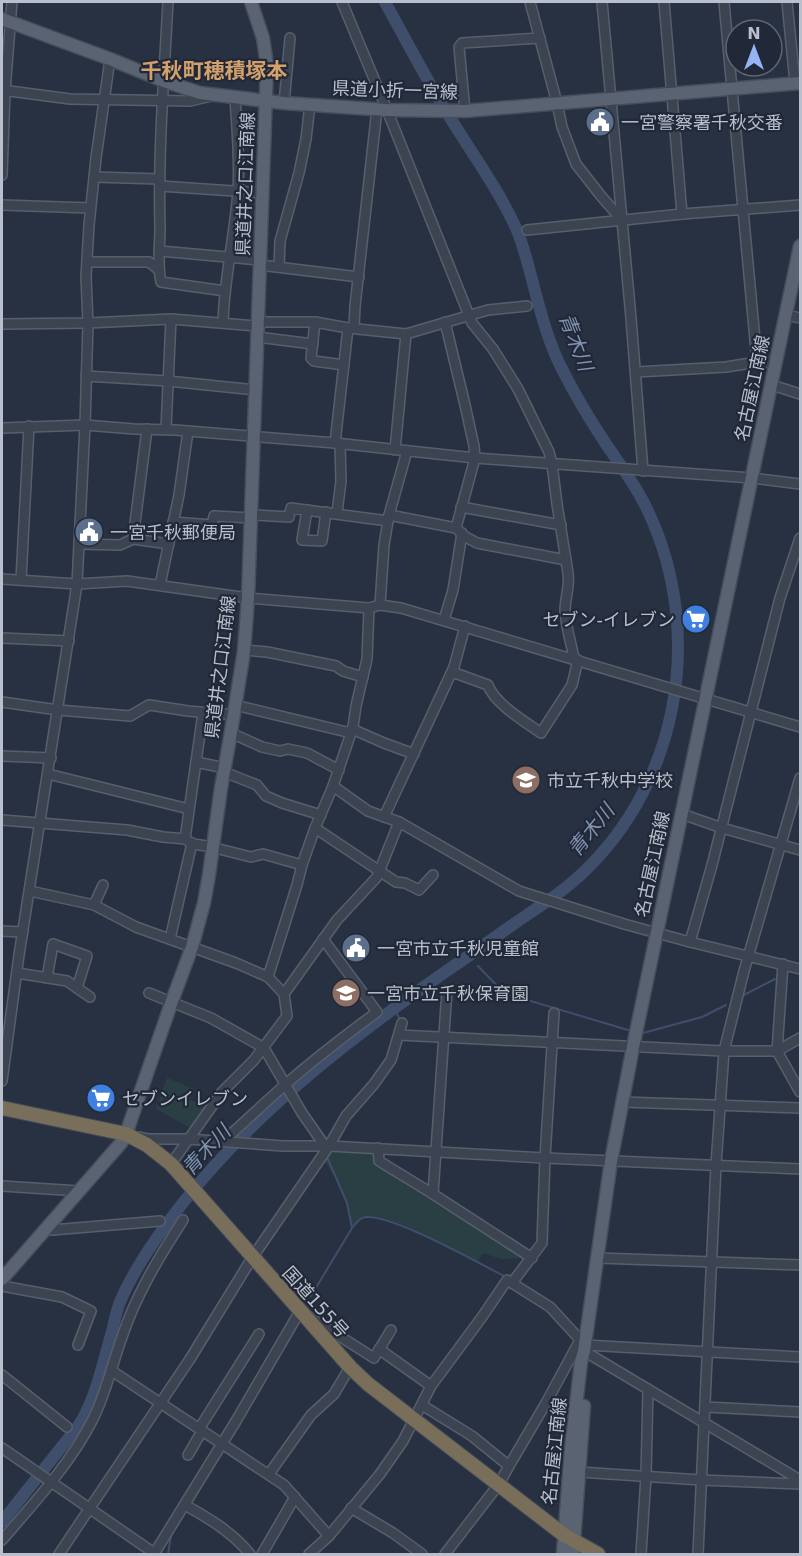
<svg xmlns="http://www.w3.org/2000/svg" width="802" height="1556" font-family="'DejaVu Sans','Noto Sans JP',sans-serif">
	<rect width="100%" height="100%" fill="#283142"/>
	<g fill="#2a3f43">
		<polygon points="167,1078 194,1089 189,1099 208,1109 192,1129 156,1109"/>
		<path d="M325,1146L378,1148L379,1162L532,1258L501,1259L483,1253L478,1261C456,1250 383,1209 362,1217C357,1219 355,1223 352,1226C346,1197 340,1183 323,1159Z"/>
	</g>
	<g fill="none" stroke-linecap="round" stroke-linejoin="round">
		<g stroke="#3e4e6b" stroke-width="2">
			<polyline points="478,966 504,993 628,1030"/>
			<polyline points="740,997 775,979"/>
			<polyline points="394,1009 401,1021"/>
			<polyline points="643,1033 702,1017 726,1005"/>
			<path d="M352,1228C355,1224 358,1220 362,1218C384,1209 482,1265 506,1277"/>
			<polyline points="311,1296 352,1228 347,1203 327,1157"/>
			<polyline points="168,1554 171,1536 174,1529"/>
		</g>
		<path stroke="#3e4e6b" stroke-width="12" d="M2,1522L79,1425C96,1398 102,1366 111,1335C114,1324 116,1312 120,1302C135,1266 162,1229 186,1199C259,1108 353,1036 448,970C475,952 500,933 527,915C541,905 556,896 569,885C678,794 707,637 648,511C637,487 621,466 606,444C590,420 575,395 562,369C545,336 537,297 527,261C524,250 521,239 516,228C498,189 472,153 449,116C426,79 406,40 385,2"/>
		<g stroke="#575f6c" stroke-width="12">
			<g id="minor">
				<path d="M168,2C164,77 158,152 160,227C160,245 157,266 161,282L225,291"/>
				<path d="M342,2L387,110L472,323L493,349L518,389L549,452L552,464L557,504L568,573C570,586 565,598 565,611C566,627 571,643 574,658"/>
				<polyline points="530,2 557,103 562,127 576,164 601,196 622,220"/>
				<polyline points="602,2 631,318 643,471"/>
				<polyline points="664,2 682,214"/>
				<polyline points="724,2 757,362"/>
				<polyline points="787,2 795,83"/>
				<polyline points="2,90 70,99 190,101 211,96"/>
				<polyline points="284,103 290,38"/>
				<polyline points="465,111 459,47 462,43 540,38"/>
				<polyline points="2,175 5,91 12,2"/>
				<polyline points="94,177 160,179"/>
				<polyline points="160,186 263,193"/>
				<polyline points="2,205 90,208"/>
				<polyline points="527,230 682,214 800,205"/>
				<polyline points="160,251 260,260"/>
				<polyline points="87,262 149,262 159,270"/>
				<polyline points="260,265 359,277"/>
				<polyline points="279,267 280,241 299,173 306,139 310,104"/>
				<polyline points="786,315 800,318"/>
				<polyline points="315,322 311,358 314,361 344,365"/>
				<polyline points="445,322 465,405 474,446 475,458 456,528"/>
				<path d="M223,323C224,278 235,235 238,190C240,159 237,129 235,98"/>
				<polyline points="2,324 88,323 171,319 257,326 265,322 315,322 348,328 406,334 488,310 527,306"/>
				<polyline points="354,328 355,306 377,109"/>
				<polyline points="257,337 313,344"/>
				<polyline points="636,372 726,367 757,362 776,363"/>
				<polyline points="86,376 168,381 256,390"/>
				<polyline points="772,385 800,394"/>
				<polyline points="2,428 85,425 134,429 175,430 335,443 475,458 752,478 800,484"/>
				<polyline points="166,429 171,319"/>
				<polyline points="335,443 348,328"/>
				<polyline points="395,450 406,334"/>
				<polyline points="461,507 561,525"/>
				<polyline points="307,510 302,540 322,541 326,512"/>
				<polyline points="337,513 341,481 340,444"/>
				<polyline points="389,515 456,528 464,536 477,543 566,560"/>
				<polyline points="173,522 212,525 214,516 251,518 255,515 289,517 291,508 388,521"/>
				<polyline points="133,539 147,429"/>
				<polyline points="79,544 120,545 133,539 169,544"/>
				<polyline points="2,579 77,584 127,581 248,598 369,608 380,605 401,608 800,727"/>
				<polyline points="21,580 29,426"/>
				<polyline points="160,585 179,495 188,431"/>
				<polyline points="380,605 384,545 389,515 407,451"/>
				<polyline points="444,620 453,590 462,533"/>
				<polyline points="2,638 69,641"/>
				<polyline points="244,650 267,652 336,666 343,671 363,677"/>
				<path d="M452,672L488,685C494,703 525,722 541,733L572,685L578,660"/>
				<polyline points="2,702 58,710 130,716 149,705 188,711 234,715"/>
				<polyline points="235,705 351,733"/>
				<polyline points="352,729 384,743 414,754"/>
				<polyline points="231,733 262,747 280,751 288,749 307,753 339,770"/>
				<polyline points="2,756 51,758"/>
				<polyline points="196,762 225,768"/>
				<polyline points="224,772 257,785 266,796 282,803 321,815"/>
				<polyline points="48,774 189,809"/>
				<polyline points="333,786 368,811 399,822 519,891 624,924 690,942 800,969"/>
				<polyline points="682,814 722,828 800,850"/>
				<polyline points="384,817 454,667 465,626"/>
				<polyline points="2,820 127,830 163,837 185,839 193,844 207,846 251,857 263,854 302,865"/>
				<polyline points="315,828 396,882 405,883 419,890 433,875"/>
				<polyline points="185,839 203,713"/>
				<polyline points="30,891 94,905 136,927 236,963 268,977 284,994 287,1016 254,1060 222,1092 171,1164"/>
				<polyline points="94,905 103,885"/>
				<polyline points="2,931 23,932"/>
				<polyline points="170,939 192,843"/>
				<polyline points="690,942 712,865 780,598 800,538"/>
				<polyline points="783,964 777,1051 800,1092"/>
				<polyline points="17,973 67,981 90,997"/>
				<polyline points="268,977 297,885 302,865 315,828 333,786 353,727 356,706 367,659 369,608"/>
				<polyline points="47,978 53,944 87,956 77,988"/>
				<polyline points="149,993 211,1018 264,1048 302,1113 325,1146"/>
				<polyline points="284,994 337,920 377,877 399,822"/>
				<polyline points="399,1035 724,1051 777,1051 800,1038"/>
				<polyline points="2,1081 19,955 77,584 85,425 88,323 86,277 89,225 96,158 110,59"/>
				<polyline points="622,1102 800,1108"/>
				<polyline points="138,1137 148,1139 188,1139 283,1146 329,1146 545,1158 800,1169"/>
				<path d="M223,1141C244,1123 264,1103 285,1085C314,1059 346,1035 377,1012L323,939"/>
				<polyline points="378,1148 379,1161 433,1194 532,1258"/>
				<polyline points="2,1186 79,1191"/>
				<polyline points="433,1194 447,990"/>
				<polyline points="46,1228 52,1230 160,1221"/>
				<polyline points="598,1258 800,1265"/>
				<polyline points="512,1283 550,1307 585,1345 800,1357"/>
				<polyline points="2,1286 62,1297 91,1311 78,1345"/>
				<polyline points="379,1349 431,1386"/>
				<polyline points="584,1351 800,1480"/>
				<polyline points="112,1371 284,1485 329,1536"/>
				<polyline points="2,1375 67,1427"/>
				<polyline points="422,1405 472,1436 509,1466"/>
				<polyline points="705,1407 800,1412"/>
				<polyline points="199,1429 259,1334"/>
				<polyline points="2,1448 154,1553"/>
				<polyline points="188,1455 202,1431"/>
				<polyline points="579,1472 701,1480 800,1484"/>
				<polyline points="269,1474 311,1415 334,1394 350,1367"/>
				<path d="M185,1505C210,1519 232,1532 250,1554"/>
				<polyline points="351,1508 393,1533 422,1554"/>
				<path d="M2,1540C34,1503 71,1463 93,1419C106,1393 112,1365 122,1337C136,1295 159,1257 183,1220"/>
				<polyline points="59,1554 190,1359 252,1258 329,1146 346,1116 374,1084 391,1060 402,1023"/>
				<polyline points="154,1554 236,1421 300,1311 374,1358 391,1330"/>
				<polyline points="262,1554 295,1497"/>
				<polyline points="309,1554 329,1536 380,1474 403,1441 431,1386 482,1317 507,1280 512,1283 542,1243 545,1158 554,1013"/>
				<polyline points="445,1554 499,1484 509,1466 546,1403 580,1340"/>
				<polyline points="641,1554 646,1476 648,1389"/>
				<polyline points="698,1554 716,1165 724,1051 744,971 800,778"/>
			</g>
		</g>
		<g stroke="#464d5b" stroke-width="15">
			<g id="major">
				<polyline points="2,19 110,59 164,81 200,93 284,103 387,110 465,111 800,83"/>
				<polyline points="2,1279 121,1143 126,1134 172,1001 192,947 204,903 209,875 221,788 230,738 244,651 248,598 267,65 263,38 251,2"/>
				<polyline points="563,1554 571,1449 581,1362 584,1351 611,1161 633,1047 800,246"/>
				<polyline points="573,1554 584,1406"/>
			</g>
		</g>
		<g stroke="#444c59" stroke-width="16">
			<polyline id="highway" points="2,1108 126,1134 147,1145 171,1164 350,1367 368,1384 564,1535 598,1554"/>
		</g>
		<use href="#minor" stroke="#3c4452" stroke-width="9"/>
		<use href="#major" stroke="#5a6372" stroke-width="12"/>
		<use href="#highway" stroke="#786e59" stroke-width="14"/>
	</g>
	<defs>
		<g id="civic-disc" transform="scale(1.5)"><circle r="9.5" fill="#5c6f8a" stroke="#212938"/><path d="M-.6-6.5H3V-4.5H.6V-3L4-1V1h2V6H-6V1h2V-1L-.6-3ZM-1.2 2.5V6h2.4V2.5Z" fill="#fff"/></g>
		<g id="supermarket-disc" transform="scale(1.5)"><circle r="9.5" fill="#3f7fe0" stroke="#212938"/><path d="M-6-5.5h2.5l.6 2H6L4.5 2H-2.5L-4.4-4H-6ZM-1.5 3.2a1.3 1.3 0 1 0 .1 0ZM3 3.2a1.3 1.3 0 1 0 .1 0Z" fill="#fff"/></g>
		<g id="school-disc" transform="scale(1.5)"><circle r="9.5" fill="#8d6e63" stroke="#212938"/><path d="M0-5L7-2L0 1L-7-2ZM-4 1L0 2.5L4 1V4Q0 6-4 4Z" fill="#fff"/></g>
	</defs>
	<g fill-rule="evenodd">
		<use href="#civic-disc" x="600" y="122"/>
		<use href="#civic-disc" x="89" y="532"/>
		<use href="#supermarket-disc" x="696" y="619"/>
		<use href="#school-disc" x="526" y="780"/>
		<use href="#civic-disc" x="356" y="948"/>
		<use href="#school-disc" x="346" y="993"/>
		<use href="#supermarket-disc" x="101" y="1098"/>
	</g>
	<g text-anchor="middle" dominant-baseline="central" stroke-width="4.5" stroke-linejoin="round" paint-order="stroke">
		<g font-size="18" fill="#b9bfcc" stroke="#212938">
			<text transform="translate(395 90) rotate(2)">県道小折一宮線</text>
			<text transform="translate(245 184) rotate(-88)">県道井之口江南線</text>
			<text transform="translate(752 388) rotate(-78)">名古屋江南線</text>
			<text transform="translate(220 667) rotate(-83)">県道井之口江南線</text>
			<text transform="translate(652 864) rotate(-78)">名古屋江南線</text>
			<text transform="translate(316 1302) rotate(48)">国道155号</text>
			<text transform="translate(554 1451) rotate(-84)">名古屋江南線</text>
		</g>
		<g font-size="18" fill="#b9bfcc" stroke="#212938" text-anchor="start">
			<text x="621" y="122">一宮警察署千秋交番</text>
			<text x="110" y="532">一宮千秋郵便局</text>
			<text x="675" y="619" text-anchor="end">セブン-イレブン</text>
			<text x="547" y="780">市立千秋中学校</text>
			<text x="377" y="948">一宮市立千秋児童館</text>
			<text x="367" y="993">一宮市立千秋保育園</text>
			<text x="122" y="1098">セブンイレブン</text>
		</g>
		<g font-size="20" font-style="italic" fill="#8293b2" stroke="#212938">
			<text transform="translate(576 342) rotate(69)">青木川</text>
			<text transform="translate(591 830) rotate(-51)">青木川</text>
			<text transform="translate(206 1150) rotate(-47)">青木川</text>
		</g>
		<g font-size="21" font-weight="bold" fill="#d4a06c" stroke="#212938">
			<text x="214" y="71">千秋町穂積塚本</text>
		</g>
	</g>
	<rect width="802" height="1556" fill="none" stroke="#b9bfcc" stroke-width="6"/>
	<g transform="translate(754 48)"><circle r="28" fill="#212938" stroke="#5e6573" stroke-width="1.5"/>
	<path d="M0-4.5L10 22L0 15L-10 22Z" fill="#94b4f6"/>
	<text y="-9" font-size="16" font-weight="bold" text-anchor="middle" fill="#b9bfcc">N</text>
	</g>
</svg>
